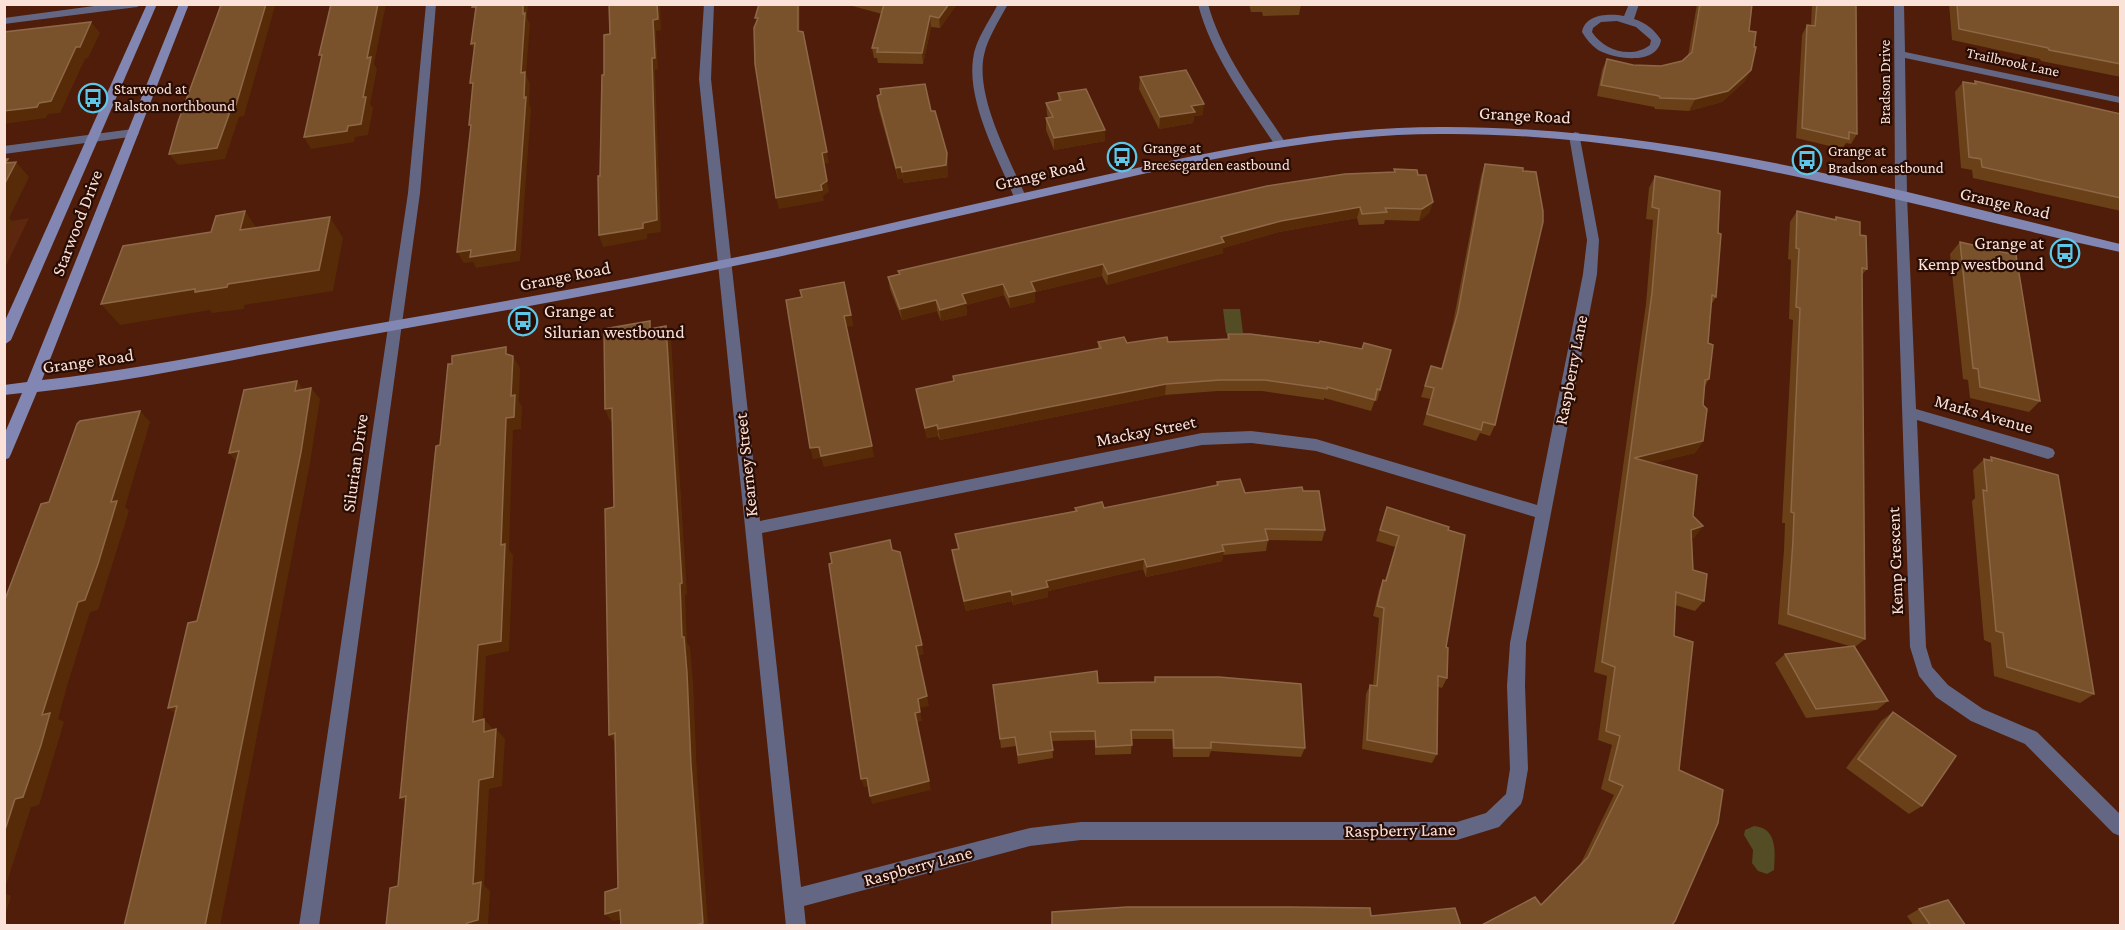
<svg xmlns="http://www.w3.org/2000/svg" width="2125" height="930" font-family="'Crimson Pro',serif">
	<rect width="100%" height="100%" fill="#4f1d09"/>
	<polygon fill="#5c260f" points="29,218 5,268 5,222"/>
	<g fill="#534c24">
		<polygon points="1223,309 1240,309 1243,333 1226,333"/>
		<path d="M1754,826C1778,828 1775,853 1774,870L1767,874L1758,871L1752,863L1753,850L1744,835L1745,830Z"/>
	</g>
	<g fill="none" stroke-linecap="round" stroke-linejoin="round">
		<g fill="#646783" fill-rule="evenodd">
			<polygon points="109,4 142,4 137,7 4,24 4,18"/>
			<polygon points="426,4 436,4 420,193 319,926 299,926 408,193"/>
			<path d="M704,4H714L711,79L760,521L1202,433L1251,431L1316,439L1537,505L1583,274L1587,240L1569,136L1575,132L1579,133L1599,240L1597,274L1526,643L1525,686L1528,769L1523,798L1521,804L1499,827L1457,840H1081L1030,846L804,906L806,926H786L699,79ZM1251,443L1316,451L1535,517L1510,643L1507,686L1510,769L1506,794L1486,813L1457,822H1081L1030,828L801,887L762,533L1202,445Z"/>
			<path d="M998,4H1008C999,21 988,37 984,55C975,97 1010,159 1026,197L1020,201L1014,197C998,158 967,103 973,59C975,40 989,22 998,4Z"/>
			<path d="M1198,4H1208C1222,55 1257,99 1285,142L1283,145H1275C1246,101 1211,55 1198,4Z"/>
			<path d="M1629,4H1639L1634,19C1646,23 1654,29 1661,40C1657,66 1614,59 1598,50C1591,45 1586,39 1582,32C1585,14 1609,13 1624,16ZM1617,21L1636,27L1651,40L1650,45C1632,59 1604,51 1592,32L1593,28L1601,22Z"/>
			<polygon points="1894,4 1904,4 1905,52 2120,97 2120,103 1905,58 1907,196 1916,409 2048,447 2053,449 2055,453 2053,457 2048,459 1917,420 1926,647 1932,667 1948,685 1983,709 2037,732 2120,814 2120,836 2113,833 2025,744 1971,721 1936,697 1919,676 1910,647 1895,196"/>
			<polygon points="133,129 139,133 137,136 4,154 4,146"/>
		</g>
		<g fill="#8286b3" fill-rule="evenodd">
			<polygon points="147,4 157,4 11,340 4,345 4,323"/>
			<path d="M179,4H189L42,380C144,369 245,347 346,329C517,299 688,270 857,231C940,212 1023,193 1105,175C1216,150 1328,127 1441,127C1672,126 1898,190 2120,244V252C1895,203 1673,132 1440,134C1326,134 1214,158 1103,183C1020,202 937,221 854,240C688,278 520,308 352,338C248,356 143,380 37,392L11,454L9,458L4,460V435L22,393L4,395V385L27,382Z"/>
		</g>
	</g>
	<g fill="#694017">
		<polygon points="845,4 957,4 940,28 931,27 923,64 878,63 877,58 874,58 872,48 882,14"/>
		<polygon points="1249,4 1301,4 1299,15 1263,16 1262,12 1251,12"/>
		<polygon points="1697,4 1752,4 1745,81 1722,102 1689,111 1655,109 1654,107 1597,96 1602,70 1607,59 1633,65 1661,66 1682,61 1688,56"/>
		<polygon points="1812,4 1856,4 1857,134 1851,144 1846,143 1842,149 1796,138 1802,35 1807,25 1811,25"/>
		<polygon points="1949,4 2121,4 2121,77 2041,61 2040,59 1952,40"/>
		<polygon points="1140,77 1203,115 1194,116 1193,123 1159,129 1139,89"/>
		<polygon points="1975,81 2121,114 2121,211 1973,178 1972,170 1961,168 1955,92 1963,82 1973,84"/>
		<polygon points="1058,93 1105,130 1105,141 1054,150 1046,130 1046,118 1048,118 1047,114 1046,103 1058,101"/>
		<polygon points="877,96 931,111 948,164 948,177 904,183 903,178 898,179 878,107"/>
		<polygon points="1485,164 1495,425 1490,436 1480,433 1476,441 1423,425 1430,399 1421,397 1431,366 1441,369 1453,323 1481,176"/>
		<polygon points="1394,169 1418,175 1433,202 1429,213 1419,221 1385,220 1384,224 1359,225 1357,218 1279,232 1223,248 1223,253 1107,285 1102,276 1035,292 1035,302 1010,308 1004,295 966,305 967,315 941,321 937,311 902,320 890,289 888,277 899,275 898,271 1394,172"/>
		<polygon points="1655,176 1718,233 1716,297 1711,305 1708,343 1709,379 1705,386 1703,405 1703,441 1695,453 1653,463 1693,516 1695,537 1692,538 1693,570 1704,601 1695,611 1675,605 1674,636 1679,770 1541,905 1580,865 1614,795 1601,789 1612,745 1598,740 1607,676 1594,672 1646,304 1653,220 1646,219 1649,188"/>
		<polygon points="1797,211 1834,219 1836,217 1860,235 1867,269 1862,275 1865,639 1855,647 1888,701 1877,710 1806,718 1775,663 1785,654 1849,646 1778,624 1784,550 1785,523 1782,523 1793,320 1789,319 1791,260 1788,259 1790,222"/>
		<polygon points="1960,242 2040,401 2029,412 1970,398 1968,380 1963,379 1950,254"/>
		<polygon points="1228,334 1362,349 1380,390 1377,401 1375,400 1371,411 1324,398 1324,400 1262,391 1218,391 1165,395 940,440 938,436 927,438 916,389 953,382 953,376 1098,349 1098,342 1127,343 1168,342 1227,339"/>
		<polygon points="1991,457 2094,694 2080,703 1994,676 1991,643 1984,640 1972,501 1975,498 1973,470 1984,459 1988,460"/>
		<polygon points="1217,482 1245,493 1303,491 1325,530 1322,541 1268,540 1266,551 1223,555 1222,561 1146,577 1143,569 1048,591 1048,597 1013,605 1012,601 966,611 953,560 952,550 958,549 955,534 1075,511 1075,508 1104,508 1216,485"/>
		<polygon points="1387,507 1448,530 1446,647 1447,678 1442,688 1438,687 1437,754 1432,763 1362,749 1366,694 1370,685 1373,685 1379,618 1373,616 1379,590 1383,580 1385,580 1395,547 1376,541"/>
		<polygon points="1155,677 1305,748 1301,757 1211,751 1209,757 1173,757 1172,739 1132,739 1131,754 1095,755 1095,740 1052,741 1053,758 1018,764 1016,746 1001,748 993,685 1154,682"/>
		<polygon points="1893,712 1922,806 1909,814 1846,768 1881,721"/>
		<polygon points="1919,909 1966,926 1914,926 1907,916"/>
	</g>
	<g fill="#582b08">
		<polygon points="266,4 274,4 275,6 244,116 239,117 225,159 178,165 169,154"/>
		<polygon points="378,4 386,4 374,64 377,69 370,104 373,108 368,135 355,137 354,142 311,149 304,137 348,126 367,58"/>
		<polygon points="523,4 528,4 527,18 530,24 526,74 530,84 529,103 531,109 520,261 476,268 473,262 464,263 457,252 471,250 524,98 521,73"/>
		<polygon points="657,4 660,4 661,30 656,31 658,69 655,70 661,232 647,234 647,239 603,247 599,235 643,223 652,58 653,20"/>
		<polygon points="798,4 800,4 800,42 798,31"/>
		<polygon points="949,4 957,4 940,28 939,18"/>
		<polygon points="930,16 931,27 923,64 922,53"/>
		<polygon points="91,22 100,33 88,58 85,59 60,113 48,114 46,118 4,124 4,111"/>
		<polygon points="475,43 476,55 471,44"/>
		<polygon points="1751,70 1745,81 1722,102 1689,111 1695,99"/>
		<polygon points="1204,104 1203,115 1194,116 1193,123 1159,129 1160,117 1191,106"/>
		<polygon points="1105,130 1105,141 1054,150 1054,138"/>
		<polygon points="827,152 829,163 824,164 829,192 823,196 821,185 822,153"/>
		<polygon points="947,153 948,164 948,177 904,183 902,172"/>
		<polygon points="8,159 14,166 16,162 29,177 9,218 14,223 4,245 5,163"/>
		<polygon points="901,167 903,178 898,179 896,168"/>
		<polygon points="822,190 824,201 779,209 776,198"/>
		<polygon points="1433,202 1429,213 1419,221 1422,209"/>
		<polygon points="1360,207 1357,218 1279,232 1223,248 1223,253 1107,285 1108,274 1221,237 1281,221"/>
		<polygon points="245,211 260,233 240,230"/>
		<polygon points="330,217 343,238 333,291 244,305 244,309 212,313 210,310 120,325 101,304 228,284"/>
		<polygon points="1103,264 1102,276 1035,292 1035,302 1010,308 1009,297 1031,282"/>
		<polygon points="1003,284 1004,295 966,305 967,315 941,321 940,310 962,294"/>
		<polygon points="936,300 937,311 902,320 900,309"/>
		<polygon points="851,315 854,326 846,327 844,316"/>
		<polygon points="666,326 671,338 687,594 685,595 687,643 690,647 693,683 697,775 708,926 692,926 691,765 682,637"/>
		<polygon points="513,356 520,368 519,401 522,407 521,429 513,430 512,455 509,550 513,555 509,651 486,656 482,732 473,722 478,645 501,545 506,418 511,396"/>
		<polygon points="297,381 305,392 295,391"/>
		<polygon points="1166,384 1165,395 940,440 938,429"/>
		<polygon points="311,388 320,399 310,463 220,926 205,926"/>
		<polygon points="612,408 617,419 610,421 605,409"/>
		<polygon points="140,411 150,422 125,507 129,511 98,610 90,612 67,686 58,719 64,722 39,805 31,807 4,891 4,833 78,602 111,502"/>
		<polygon points="937,425 938,436 927,438 925,428"/>
		<polygon points="1703,441 1695,453 1628,469 1634,458"/>
		<polygon points="872,446 874,457 824,467 821,458 813,459 810,448 819,447"/>
		<polygon points="239,451 238,464 229,453"/>
		<polygon points="1703,526 1695,537 1683,541 1691,530"/>
		<polygon points="1224,551 1222,561 1146,577 1147,567"/>
		<polygon points="1144,559 1143,569 1048,591 1048,597 1013,605 1012,595 1046,581"/>
		<polygon points="1011,591 1012,601 966,611 964,601"/>
		<polygon points="922,645 924,654 918,656 916,646"/>
		<polygon points="927,696 929,706 920,708 918,699"/>
		<polygon points="177,706 180,717 168,708"/>
		<polygon points="920,712 922,721 917,722 931,790 872,804 870,796 915,713"/>
		<polygon points="484,719 493,729 484,732"/>
		<polygon points="496,729 505,739 502,786 489,789 484,885 490,891 488,926 467,926 473,884 479,780"/>
		<polygon points="615,733 616,744 609,735"/>
		<polygon points="867,778 869,786 864,787 861,779"/>
		<polygon points="406,796 411,807 400,798"/>
		<polygon points="4,893 11,896 4,920"/>
		<polygon points="620,910 628,918 613,921 605,914"/>
	</g>
	<g fill="#79522c" stroke="#8d6847" stroke-width="1.5">
		<polygon points="227,4 266,4 236,105 232,106 217,148 169,154 178,122 221,5"/>
		<polygon points="331,4 378,4 367,58 371,57 363,97 366,97 361,124 348,126 347,131 304,137 322,55 319,55"/>
		<polygon points="473,4 523,4 523,14 525,13 521,73 525,72 524,98 526,97 515,250 470,257 471,250 457,252 471,125 469,125 473,83 470,83 475,43 471,44 476,7 472,7"/>
		<polygon points="609,4 657,4 658,19 653,20 655,58 652,58 657,220 643,223 643,228 599,235 598,176 600,176 602,75 604,75 604,35 610,34"/>
		<polygon points="759,4 798,4 798,31 803,32 827,152 822,153 827,181 821,185 822,190 776,198 755,64 754,28 758,18 755,18"/>
		<polygon points="884,4 949,4 939,18 930,16 922,53 877,52 878,48 872,48"/>
		<polygon points="1700,4 1752,4 1749,31 1756,32 1754,47 1756,47 1751,70 1728,91 1695,99 1660,98 1659,96 1601,85 1607,59 1633,65 1661,66 1682,61 1692,52"/>
		<polygon points="1817,4 1856,4 1857,134 1849,132 1849,139 1802,128 1807,25 1815,26"/>
		<polygon points="1957,4 2121,4 2121,64 2049,50 2048,48 1959,29"/>
		<polygon points="91,22 80,47 76,47 51,101 39,103 37,107 4,111 4,32"/>
		<polygon points="1186,70 1204,104 1191,106 1195,112 1160,117 1140,77"/>
		<polygon points="1975,81 2121,114 2121,198 1982,167 1981,159 1969,157 1963,82 1976,84"/>
		<polygon points="925,84 931,111 935,111 947,153 946,165 902,172 901,167 896,168 877,96 881,94 880,89"/>
		<polygon points="1086,89 1105,130 1054,138 1046,118 1053,117 1046,103 1061,100 1058,93"/>
		<polygon points="4,159 8,159 5,163 16,162 4,185"/>
		<polygon points="1485,164 1523,168 1523,171 1536,172 1543,211 1543,222 1495,425 1483,422 1481,430 1427,414 1434,388 1425,386 1431,366 1442,369 1458,312"/>
		<polygon points="1394,169 1417,170 1418,175 1426,175 1433,202 1422,209 1385,208 1387,212 1362,214 1360,207 1281,221 1221,237 1224,242 1108,274 1103,264 1031,282 1035,291 1009,297 1003,284 962,294 966,303 940,310 936,300 900,309 888,277 900,274 898,271 1267,186 1345,174 1395,172"/>
		<polygon points="1655,176 1720,191 1718,233 1721,234 1716,297 1712,295 1708,343 1713,345 1709,379 1705,380 1703,405 1707,409 1703,441 1634,458 1697,475 1693,516 1703,526 1691,530 1693,570 1707,574 1704,601 1676,592 1674,636 1693,642 1679,770 1723,790 1718,823 1675,921 1671,926 1480,926 1535,897 1541,905 1588,857 1623,786 1609,780 1620,736 1606,731 1615,667 1602,662 1652,293 1659,209 1652,207"/>
		<polygon points="245,211 240,230 330,217 319,270 228,284 227,287 195,292 195,289 101,304 123,246 211,232 216,216"/>
		<polygon points="1797,211 1836,220 1836,217 1860,222 1860,235 1866,236 1867,269 1862,268 1865,639 1788,614 1793,540 1794,513 1791,512 1800,308 1796,307 1799,249 1796,248"/>
		<polygon points="1960,242 2016,255 2040,401 1980,387 1978,369 1973,368"/>
		<polygon points="844,282 851,315 844,316 872,446 821,456 819,447 810,448 786,300 802,297 800,290"/>
		<polygon points="650,321 650,329 666,326 682,583 680,584 682,637 684,637 687,673 691,765 703,923 692,926 621,926 620,910 605,914 605,892 618,888 615,733 609,735 605,509 614,507 612,408 605,409 604,329"/>
		<polygon points="1228,334 1250,334 1319,343 1320,341 1362,349 1364,343 1391,350 1380,390 1377,389 1375,400 1327,387 1327,389 1265,380 1220,380 1166,384 938,429 937,425 925,428 916,389 954,381 953,376 1101,348 1098,342 1124,337 1127,343 1167,337 1168,342 1229,339"/>
		<polygon points="506,347 506,354 513,356 511,396 515,395 514,417 506,418 505,443 501,545 505,544 501,641 478,645 473,722 484,719 484,732 496,729 493,777 479,780 473,884 481,882 478,920 467,923 467,926 386,926 390,888 398,886 406,796 400,798 407,725 436,446 440,445 448,364 452,364 452,356"/>
		<polygon points="297,381 295,391 311,388 301,452 205,926 124,926 177,706 168,708 188,623 197,621 239,451 229,453 244,390"/>
		<polygon points="140,411 111,502 117,501 98,564 85,600 78,602 54,677 42,715 50,713 41,745 23,797 15,799 4,833 4,602 41,504 49,502 77,424 80,421"/>
		<polygon points="1991,457 2058,475 2094,694 2007,667 2003,633 1996,631 1983,490 1987,491 1984,459 1992,461"/>
		<polygon points="1240,479 1245,493 1302,487 1303,491 1319,491 1325,530 1265,529 1268,540 1222,545 1224,551 1147,567 1144,559 1046,581 1048,587 1012,595 1011,591 964,601 952,550 959,549 955,534 1077,511 1075,508 1102,502 1104,508 1218,485 1217,482"/>
		<polygon points="1387,507 1449,527 1448,530 1465,535 1446,647 1448,648 1447,678 1438,676 1437,754 1367,740 1370,685 1377,686 1384,608 1377,606 1383,580 1386,581 1399,536 1380,530"/>
		<polygon points="890,540 892,550 900,552 922,645 916,646 927,696 918,699 920,712 915,713 929,781 870,796 867,778 861,779 829,564 832,563 830,553"/>
		<polygon points="1854,646 1888,701 1816,709 1785,654"/>
		<polygon points="1097,671 1098,683 1155,682 1155,677 1219,677 1301,684 1305,748 1211,742 1211,748 1174,748 1173,730 1131,730 1132,745 1096,747 1095,731 1050,732 1053,750 1018,755 1015,737 1000,739 993,685"/>
		<polygon points="1893,712 1956,756 1922,806 1858,759"/>
		<polygon points="1948,900 1966,926 1931,926 1919,909"/>
		<polygon points="1127,907 1290,907 1370,908 1371,916 1455,908 1461,926 1052,926 1052,912"/>
	</g>
	<defs>
		<g id="bus-ring" transform="scale(1.5)"><circle r="9.5" fill="#290d04" stroke="#5cc7e8" stroke-width="1.5"/><path d="M-5-6H5V4H4V6H2V4H-2V6H-4V4H-5ZM-3.5-4V0h7V-4ZM-3.5 1.2v1.5H-2V1.2ZM2 1.2v1.5H3.5V1.2Z" fill="#5cc7e8"/></g>
	</defs>
	<g fill-rule="evenodd">
		<use href="#bus-ring" x="93" y="98"/>
		<use href="#bus-ring" x="1122" y="157"/>
		<use href="#bus-ring" x="1807" y="160"/>
		<use href="#bus-ring" x="2065" y="253"/>
		<use href="#bus-ring" x="523" y="321"/>
	</g>
	<g text-anchor="middle" dominant-baseline="central" stroke-width="4.5" stroke-linejoin="round" paint-order="stroke">
		<g font-size="15" fill="#fbe2d9" stroke="#290d04">
			<text transform="translate(2013 62) rotate(12)">Trailbrook Lane</text>
			<text transform="translate(1885 82) rotate(-90)">Bradson Drive</text>
		</g>
		<g font-size="15" fill="#fbe2d9" stroke="#290d04" text-anchor="start">
			<text x="114" y="89">Starwood at<tspan x="114" dy="17">Ralston northbound</tspan></text>
			<text x="1143" y="148">Grange at<tspan x="1143" dy="17">Breesegarden eastbound</tspan></text>
			<text x="1828" y="151">Grange at<tspan x="1828" dy="17">Bradson eastbound</tspan></text>
		</g>
		<g font-size="18" fill="#fbe2d9" stroke="#290d04">
			<text transform="translate(1525 115) rotate(3)">Grange Road</text>
			<text transform="translate(1040 174) rotate(-13)">Grange Road</text>
			<text transform="translate(2005 203) rotate(13)">Grange Road</text>
			<text transform="translate(77 223) rotate(-69)">Starwood Drive</text>
			<text transform="translate(565 276) rotate(-11)">Grange Road</text>
			<text transform="translate(88 361) rotate(-8)">Grange Road</text>
			<text transform="translate(1571 370) rotate(-79)">Raspberry Lane</text>
			<text transform="translate(1984 414) rotate(16)">Marks Avenue</text>
			<text transform="translate(1146 431) rotate(-11)">Mackay Street</text>
			<text transform="translate(355 463) rotate(-82)">Silurian Drive</text>
			<text transform="translate(746 465) rotate(-96)">Kearney Street</text>
			<text transform="translate(1895 561) rotate(-92)">Kemp Crescent</text>
			<text transform="translate(1400 830) rotate(-1)">Raspberry Lane</text>
			<text transform="translate(918 866) rotate(-15)">Raspberry Lane</text>
		</g>
		<g font-size="18" fill="#fbe2d9" stroke="#290d04" text-anchor="end">
			<text x="2044" y="243">Grange at<tspan x="2044" dy="21">Kemp westbound</tspan></text>
			<text x="544" y="311" text-anchor="start">Grange at<tspan x="544" dy="21">Silurian westbound</tspan></text>
		</g>
	</g>
	<rect width="2125" height="930" fill="none" stroke="#fbe2d9" stroke-width="12"/>
</svg>
